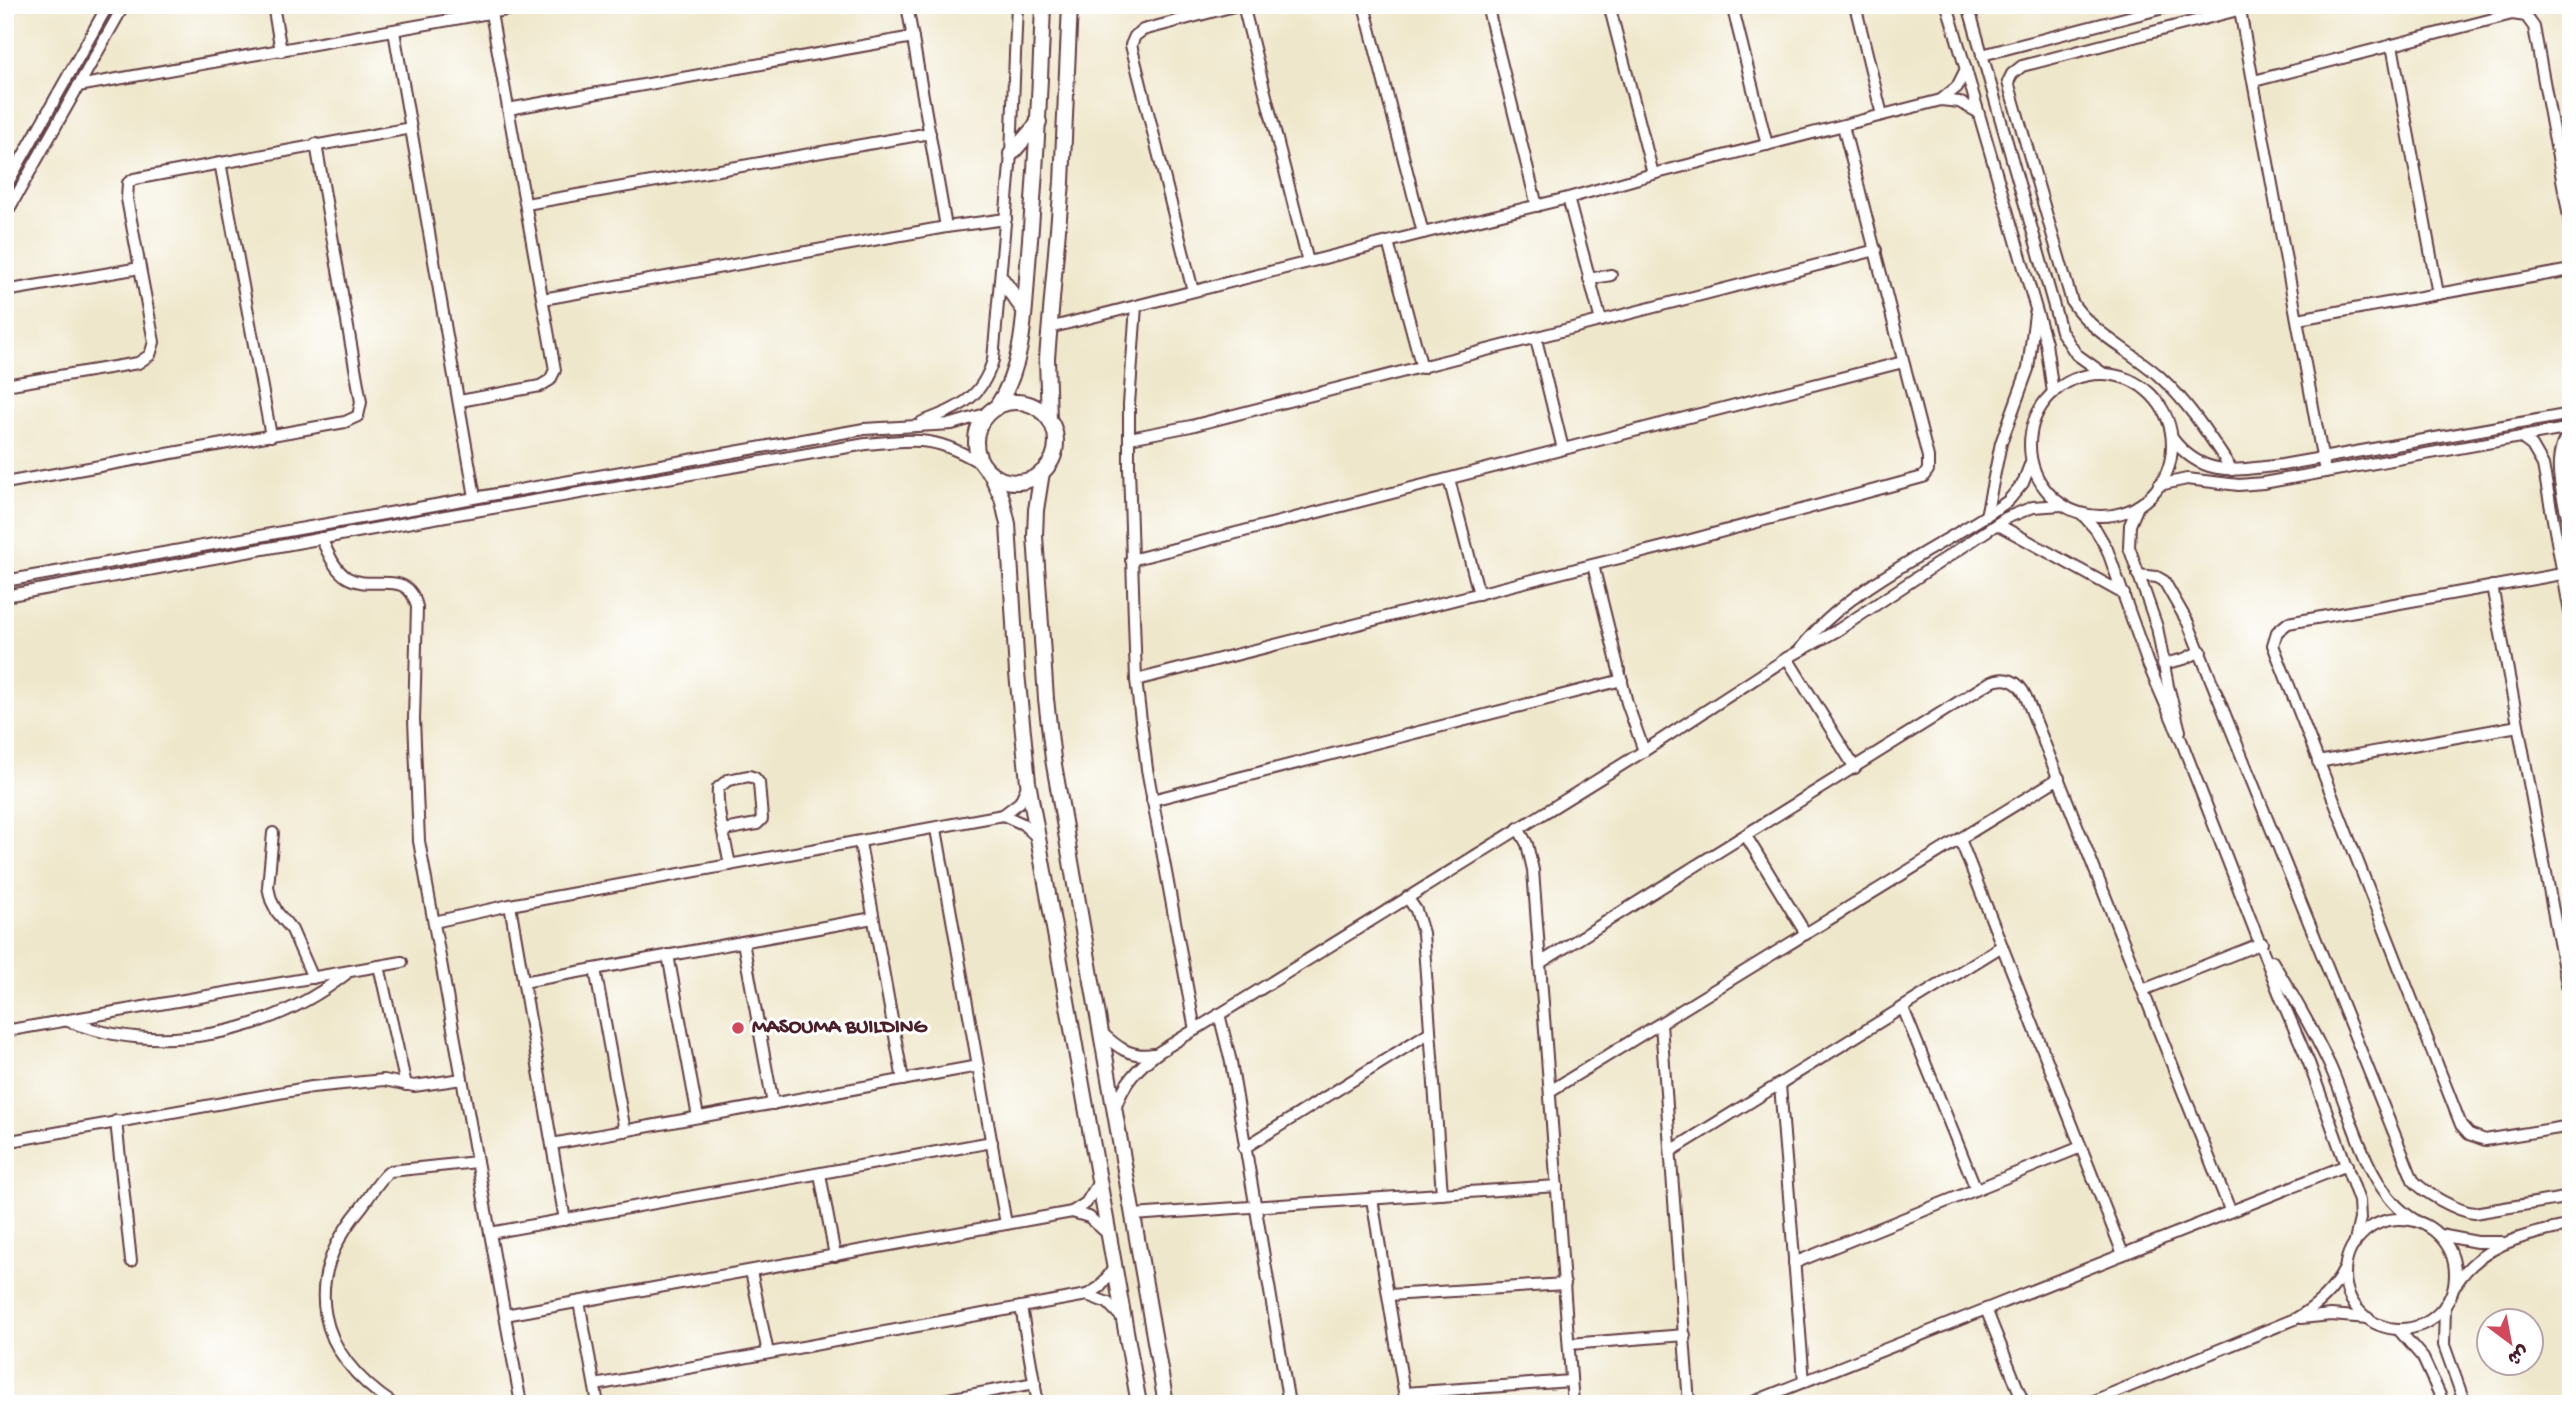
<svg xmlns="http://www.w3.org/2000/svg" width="2576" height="1409" font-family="'Gochi Hand','Playpen Sans Arabic',sans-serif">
	<rect width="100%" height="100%" fill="#fff"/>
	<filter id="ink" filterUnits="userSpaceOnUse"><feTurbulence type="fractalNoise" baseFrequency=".0143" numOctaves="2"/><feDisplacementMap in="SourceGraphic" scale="14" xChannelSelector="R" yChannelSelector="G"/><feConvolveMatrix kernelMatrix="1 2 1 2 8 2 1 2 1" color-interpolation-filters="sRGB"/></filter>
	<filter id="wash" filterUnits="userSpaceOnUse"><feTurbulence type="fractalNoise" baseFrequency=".00686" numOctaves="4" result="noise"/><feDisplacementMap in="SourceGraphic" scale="28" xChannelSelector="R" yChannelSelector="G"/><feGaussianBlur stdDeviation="1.57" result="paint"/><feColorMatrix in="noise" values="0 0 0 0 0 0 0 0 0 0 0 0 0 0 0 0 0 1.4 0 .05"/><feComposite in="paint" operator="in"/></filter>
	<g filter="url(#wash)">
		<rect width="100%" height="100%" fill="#efe7cb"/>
	</g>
	<g filter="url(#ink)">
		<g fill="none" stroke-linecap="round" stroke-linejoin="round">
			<g stroke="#633d43" stroke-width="14">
				<g id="minor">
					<polyline points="273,5 281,51"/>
					<polyline points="907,5 946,227"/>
					<polyline points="1243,5 1308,262"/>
					<polyline points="1364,5 1423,233"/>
					<polyline points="1487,5 1537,206"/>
					<polyline points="1609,5 1653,174"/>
					<polyline points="1732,5 1767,145"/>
					<polyline points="1855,5 1882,115"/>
					<polyline points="1947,5 2046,343 2053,393"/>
					<polyline points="1968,5 2061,331 2076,354 2104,374"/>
					<polyline points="2239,5 2325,472"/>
					<polyline points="394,31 475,497"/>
					<polyline points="2392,45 2438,294"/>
					<polyline points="1982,55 2175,5"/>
					<polyline points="2254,81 2512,14 2526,16 2534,27 2571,228"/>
					<polyline points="78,86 534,5"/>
					<polyline points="1941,100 1957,87 1966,69"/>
					<polyline points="508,109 913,37"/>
					<polyline points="220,162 271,436"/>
					<polyline points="5,188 108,5"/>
					<polyline points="1568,198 1601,321"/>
					<polyline points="526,204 930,133"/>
					<polyline points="5,216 124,5"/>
					<polyline points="1388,242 1422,368"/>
					<polyline points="1589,279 1611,275"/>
					<polyline points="5,291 140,268"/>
					<polyline points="1193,291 1131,45 1135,36 1143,30 1238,5"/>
					<polyline points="543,299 946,227 1006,219"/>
					<polyline points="1136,306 1129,404 1129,467 1136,680 1147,769 1195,1030"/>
					<polyline points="2298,319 2571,270"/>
					<polyline points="1049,328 1423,233 1568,198 1653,174 1941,100 1959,102 1978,112"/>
					<polyline points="1536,339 1563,449"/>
					<circle cx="2101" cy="445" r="71"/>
					<polyline points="5,385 138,363 150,355 154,342 127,199 128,183 134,179 411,128"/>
					<polyline points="460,401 540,386 550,380 555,370 491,13"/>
					<path d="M922,422C958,408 981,400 993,360L1011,154L1017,5"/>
					<path d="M2571,430C2547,457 2565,502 2571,534"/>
					<polyline points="2520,437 2532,446 2543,465 2571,618"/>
					<polyline points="1130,438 1191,426 1876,250"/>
					<path d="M2172,438C2203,479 2237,470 2282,465L2571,414"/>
					<path d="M2232,470C2210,437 2189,403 2159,376C2133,353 2089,330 2072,302L2008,82L2012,74L2022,66L2257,5"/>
					<polyline points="1449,479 1479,594"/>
					<polyline points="5,483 345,422 358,416 361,402 316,144"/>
					<polyline points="2159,485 2187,479 2239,485 2263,483 2571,428"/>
					<polyline points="2138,506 2130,525 2129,547 2157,627 2168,686 2180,731"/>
					<polyline points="2082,514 2096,530 2107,549 2148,664 2181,740 2281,998 2309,1063 2359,1201 2360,1219 2354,1245"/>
					<polyline points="1986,516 2001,443 2028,369 2035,314"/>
					<polyline points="1997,524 2124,594"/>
					<path d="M321,538C328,552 334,570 348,578C373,592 408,567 417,607L414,719L419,841L521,1404"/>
					<polyline points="1131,560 1903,362"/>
					<polyline points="1593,565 1627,703 1644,751"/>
					<polyline points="2562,574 2288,623 2277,632 2273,645 2461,1125 2469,1134 2485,1140 2571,1126"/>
					<path d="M2138,575L2157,577L2164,581L2188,623L2413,1180C2424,1193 2457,1211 2474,1213L2571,1197"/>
					<polyline points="5,581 864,429 952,424 989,413"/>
					<polyline points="2492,586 2571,1006"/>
					<path d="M5,596L434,518L866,444C920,439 937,436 985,466"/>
					<path d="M1801,648C1849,585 1943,547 2008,501L2023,483L2031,462"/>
					<polyline points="1787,658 1855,768"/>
					<polyline points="2163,664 2184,659 2201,651"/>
					<polyline points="1136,680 1687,541 1923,477 1928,470 1928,457 1843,126"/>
					<polyline points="2318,762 2518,726"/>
					<polyline points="1152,800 1622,680"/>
					<polyline points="1003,815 1023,824 1038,838"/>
					<polyline points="1518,828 1527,844 1533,870 1573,1404"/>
					<polyline points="936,829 1006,1224"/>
					<path d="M724,830L757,824L762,819L759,783L755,778L749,776L728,780L718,788C716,810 726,843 730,865"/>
					<polyline points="273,833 268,887 271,900 277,912 292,930 313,978"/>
					<polyline points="1746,836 1806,934"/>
					<polyline points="1960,839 2123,1254"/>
					<polyline points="860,843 903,1080"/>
					<polyline points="1407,897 1416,910 1423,933 1442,1194"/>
					<polyline points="510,905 565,1220"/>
					<polyline points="434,922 510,905 1003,815 1020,802 1028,784"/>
					<polyline points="743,942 773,1104"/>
					<polyline points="668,955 698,1117"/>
					<path d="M2272,961C2293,995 2313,1030 2330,1066C2352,1114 2366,1192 2415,1220"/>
					<path d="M1540,963L1989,683C2005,675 2019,680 2026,697L2230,1210"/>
					<polyline points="379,966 406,1085"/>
					<polyline points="595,969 625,1131"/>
					<polyline points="523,982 873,918"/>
					<polyline points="2143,990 2262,943"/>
					<polyline points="1903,1008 1976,1189"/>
					<polyline points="1219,1014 1231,1062 1289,1404"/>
					<path d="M68,1021C161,1057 269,1034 346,974"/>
					<polyline points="1661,1024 1689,1404"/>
					<polyline points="5,1031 402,962"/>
					<path d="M1101,1032C1117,1047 1130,1058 1154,1054"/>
					<polyline points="1780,1085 1804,1382"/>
					<polyline points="1550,1091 2059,778"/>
					<path d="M1115,1109C1124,1082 1137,1068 1159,1052L1644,751L1787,658L1838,630L2006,518L2033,507L2062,505"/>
					<polyline points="116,1121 131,1261"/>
					<polyline points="5,1142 312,1087 384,1080 414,1086 462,1079"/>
					<polyline points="552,1144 978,1066"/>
					<polyline points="1244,1148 1430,1032"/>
					<polyline points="1671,1151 2002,946"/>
					<polyline points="820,1174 835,1256"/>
					<polyline points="1372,1199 1406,1404"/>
					<polyline points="1072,1212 1086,1203 1099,1182"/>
					<polyline points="1133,1215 1557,1186"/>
					<circle cx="2400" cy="1274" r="55"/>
					<polyline points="490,1233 992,1142"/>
					<polyline points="2440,1235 2477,1242 2500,1242"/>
					<polyline points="1794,1263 2081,1147"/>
					<polyline points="751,1271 768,1353"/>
					<path d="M2456,1284C2482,1243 2526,1235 2571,1225"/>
					<polyline points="1087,1295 1108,1303 1124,1320"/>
					<polyline points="1389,1295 1565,1284"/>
					<polyline points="579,1302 598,1404"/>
					<polyline points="2445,1305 2444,1345 2465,1404"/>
					<polyline points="1021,1307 1038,1404"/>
					<polyline points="1986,1309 2024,1404"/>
					<polyline points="505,1315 1072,1212 1089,1217 1108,1234"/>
					<polyline points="2301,1318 2331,1315 2368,1318"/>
					<polyline points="2398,1329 2423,1358 2444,1404"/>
					<polyline points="1569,1344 1685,1335"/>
					<polyline points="595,1385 1087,1295 1100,1287 1114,1268"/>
					<polyline points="1405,1393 1571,1381"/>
					<path d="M393,1404C317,1353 300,1282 360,1209C370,1197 377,1181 390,1171L477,1162"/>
					<polyline points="921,1404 1035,1383"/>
					<polyline points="1748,1404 2347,1165"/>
					<path d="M2086,1404L2295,1319C2316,1307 2333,1292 2344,1270"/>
				</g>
			</g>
			<g stroke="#633d43" stroke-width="18">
				<g id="tertiary">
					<polyline points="1011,154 1039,122"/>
					<polyline points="1002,280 1024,310"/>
					<circle cx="1016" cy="442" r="40"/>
					<path d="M996,408C1027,362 1024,305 1029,252C1036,170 1040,88 1043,5"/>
					<polyline points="1049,419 1047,358 1062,182 1070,5"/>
					<polyline points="990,472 1002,498 1008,524 1017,673 1028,782 1139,1404"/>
					<polyline points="1042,472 1036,510 1035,536 1046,699 1053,759 1166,1404"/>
				</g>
			</g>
			<use href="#minor" stroke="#fff" stroke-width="10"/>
			<use href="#tertiary" stroke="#fff" stroke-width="14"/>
		</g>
	</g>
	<circle fill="#d1495b" stroke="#fff" stroke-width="2.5" cx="738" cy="1028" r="7"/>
	<g text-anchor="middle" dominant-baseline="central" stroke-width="6" stroke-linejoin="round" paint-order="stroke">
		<g font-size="21" font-weight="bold" fill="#4a1f2b" stroke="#fff" text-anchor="start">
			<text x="752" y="1028">MASOUMA BUILDING</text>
		</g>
	</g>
	<rect width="2576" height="1409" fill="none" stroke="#fff" stroke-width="28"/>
	<g transform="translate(2510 1342) rotate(148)"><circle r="33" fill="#ffffff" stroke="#b7a5aa" stroke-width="2"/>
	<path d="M0-5L12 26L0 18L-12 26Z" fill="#d1495b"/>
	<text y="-10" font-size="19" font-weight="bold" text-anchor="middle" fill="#4a1f2b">ش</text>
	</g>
</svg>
